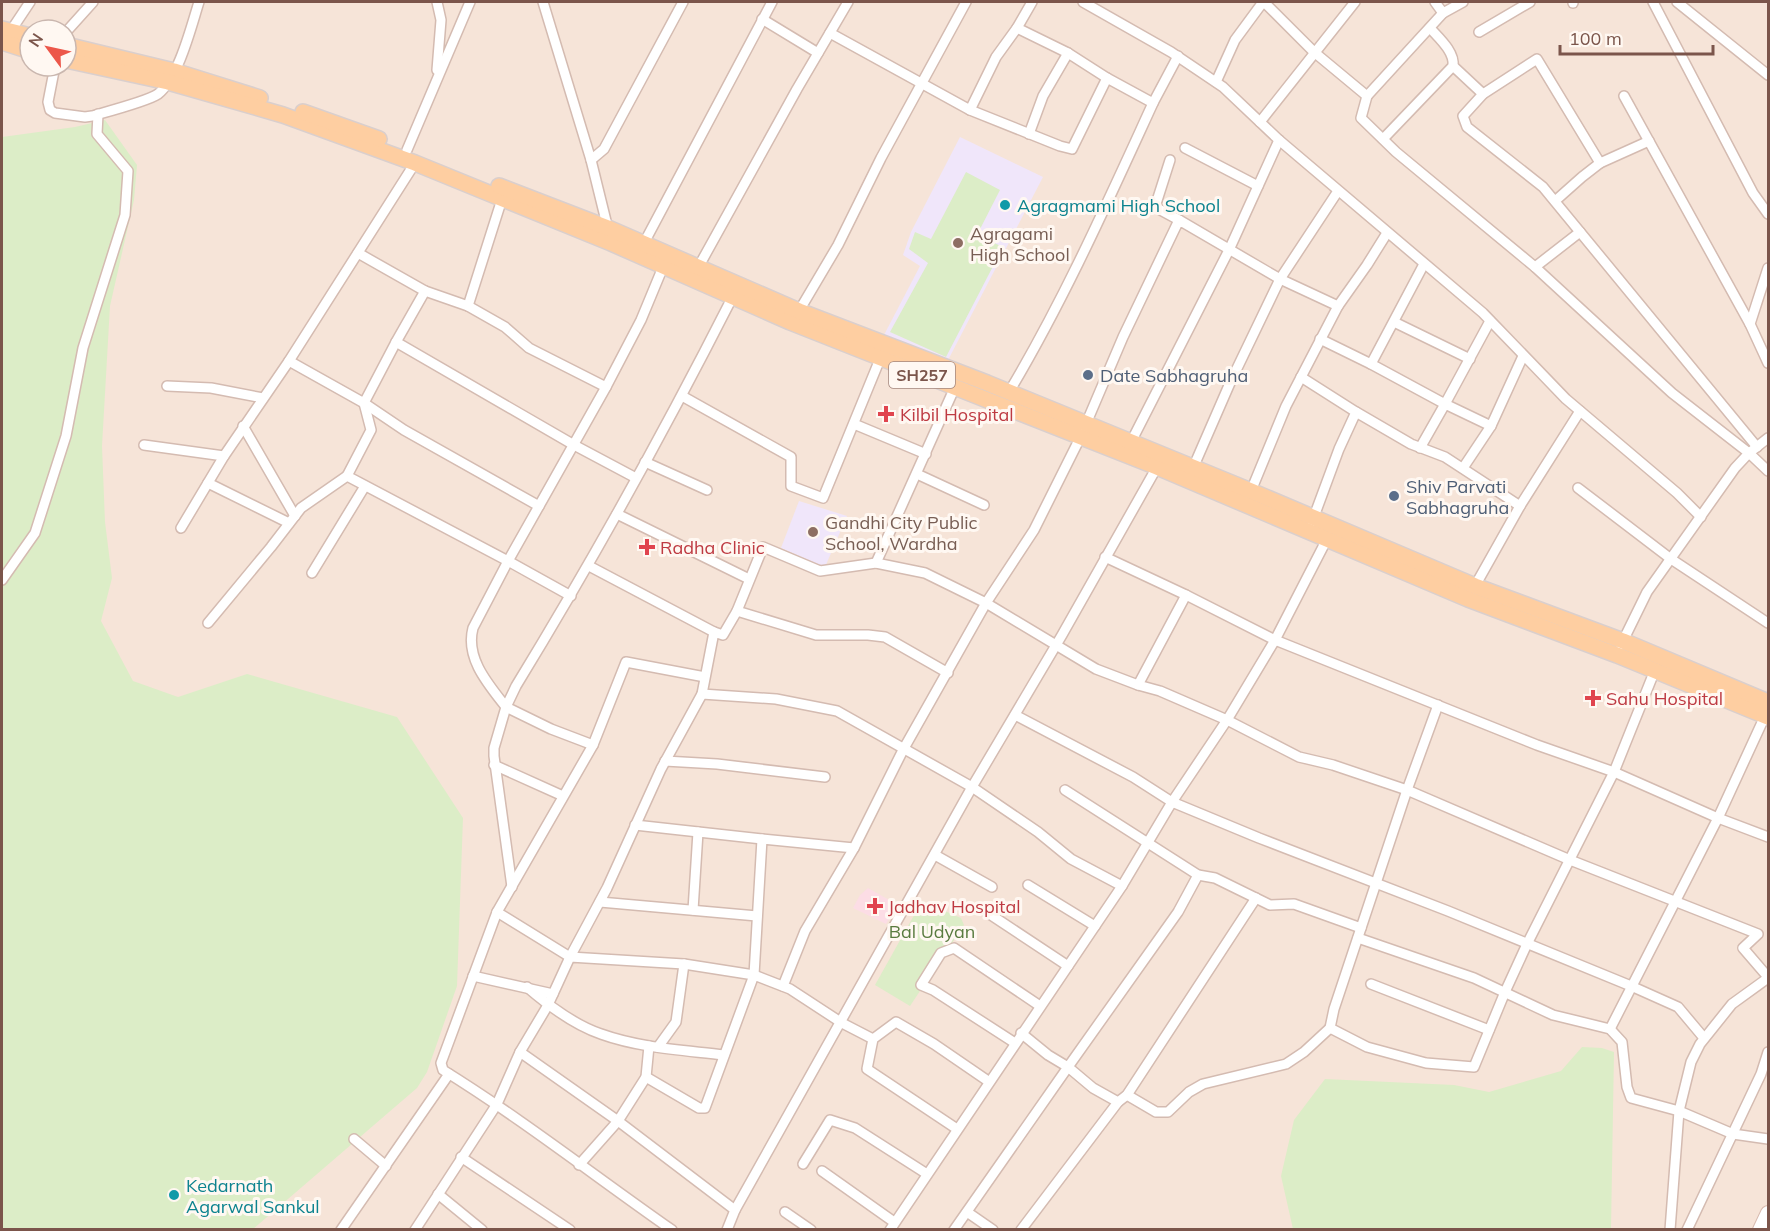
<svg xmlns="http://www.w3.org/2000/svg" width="1770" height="1231" font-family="Mulish,sans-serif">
	<rect width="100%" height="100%" fill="#fef3ea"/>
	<path fill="#f6e4d8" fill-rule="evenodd" d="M2,2H1768V1229H2ZM30,30H66V66H30Z"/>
	<g fill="#f0e6fa">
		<polygon points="960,137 1043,177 946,364 884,335 920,266 903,255 911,232"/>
		<polygon points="799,501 847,516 825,567 781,548"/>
	</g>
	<polygon fill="#fcdde5" points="868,888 898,905 886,924 853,908 860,895"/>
	<g fill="#dcedc7">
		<polygon points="105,120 137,165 134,200 110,306 102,446 105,522 112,578 101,621 133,681 178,697 247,674 397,717 463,818 457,986 427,1072 417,1088 253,1229 2,1229 2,137 75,127"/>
		<polygon points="966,172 1000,190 977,235 1003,247 946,357 890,332 928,263 909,249 915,232 931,239"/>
		<polygon points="922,901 961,918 964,925 910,1006 875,985"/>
		<polygon points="1582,1047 1602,1048 1614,1052 1611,1229 1293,1229 1281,1176 1294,1120 1325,1079 1454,1085 1489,1092 1561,1071"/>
	</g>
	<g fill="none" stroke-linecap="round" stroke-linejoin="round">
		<g stroke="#d4bbb1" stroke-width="12">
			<g id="street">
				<polyline points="543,2 591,160 608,229"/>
				<polyline points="1083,2 1171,52 1223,87 1279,140 1483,313 1566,399 1677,493 1701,517"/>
				<polyline points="1264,2 1314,52 1367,96 1361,118 1396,152 1535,267 1672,393 1749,453 1768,438"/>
				<polyline points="1435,2 1443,13"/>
				<polyline points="1573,2 1573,3"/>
				<polyline points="1653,2 1753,193 1768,214"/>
				<polyline points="1677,2 1768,75"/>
				<polyline points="762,19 818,53"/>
				<polyline points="10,32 30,2"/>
				<polyline points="66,32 93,2"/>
				<polyline points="1479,32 1530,2"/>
				<polyline points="830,33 970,110 1060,146 1072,149 1107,78"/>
				<path d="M55,66L48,102L50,110L55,113L85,117L92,116C106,112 148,101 158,94C179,77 191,27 199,2"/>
				<polyline points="1453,66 1483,94"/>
				<polyline points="437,70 441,20 437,2"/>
				<polyline points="1216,82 1235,40 1263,2"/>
				<polyline points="1367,96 1443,13 1463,2"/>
				<polyline points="1624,96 1750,324"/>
				<polyline points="1153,103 1178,56"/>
				<polyline points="970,110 996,57 1017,28 1032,2"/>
				<polyline points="1260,122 1355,2"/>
				<polyline points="1029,134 1043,96 1068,53"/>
				<path d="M1383,139L1453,66C1455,52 1439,38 1430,28"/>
				<polyline points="1649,141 1600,163 1537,59 1483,94 1463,116 1467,127 1543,187 1757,447"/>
				<polyline points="1185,148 1258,186"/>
				<polyline points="407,150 470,2"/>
				<polyline points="591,160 604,149 683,2"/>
				<polyline points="1170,160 1155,207 1179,220"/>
				<polyline points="1555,201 1582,177 1600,163"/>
				<polyline points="644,243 772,2"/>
				<polyline points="358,253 425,291"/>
				<polyline points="1424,264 1371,364 1445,404 1490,321"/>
				<polyline points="699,266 797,89 848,2"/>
				<polyline points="1535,267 1580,232"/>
				<polyline points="1768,268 1750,324 1768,363"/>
				<polyline points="468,306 505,327 529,348 606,387 641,320 663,267"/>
				<polyline points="1338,306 1367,265 1387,233"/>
				<polyline points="799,311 838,245 881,158 966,2"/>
				<polyline points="1394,322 1470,359"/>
				<polyline points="1320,339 1371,364"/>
				<polyline points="396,342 574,445 636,478"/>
				<polyline points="289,361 364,403 396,342 425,291 468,306 502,199"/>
				<polyline points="1301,377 1356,412 1339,449 1312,522"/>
				<polyline points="167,386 211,388 263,398"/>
				<path d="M1009,392C1064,300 1108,201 1153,103L1107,78L1068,53L1017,28"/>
				<polyline points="682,396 791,457 791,486 823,498 880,359"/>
				<polyline points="364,403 404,430 539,506 606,387"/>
				<polyline points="364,403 371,430 347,476 508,561 539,506"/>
				<polyline points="1356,412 1411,444 1445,457 1520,506"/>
				<polyline points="854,424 926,454"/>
				<polyline points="243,426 295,516"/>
				<polyline points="1131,442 1229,250 1279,140"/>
				<polyline points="144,445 224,456"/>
				<polyline points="1420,448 1445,404 1491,426 1523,356"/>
				<polyline points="645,462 707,490"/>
				<polyline points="1193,468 1230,383 1280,279 1338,191"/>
				<polyline points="1463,468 1491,426"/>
				<polyline points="917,474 984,505"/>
				<polyline points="208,483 289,523"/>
				<polyline points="1578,488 1671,559 1768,623"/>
				<polyline points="617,514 749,579"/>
				<polyline points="181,528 224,456 289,361 415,163"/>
				<polyline points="1105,557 1186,595 1275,640 1537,745 1614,772 1718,818 1768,837"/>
				<polyline points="876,563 955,387"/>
				<polyline points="589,566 714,632"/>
				<polyline points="312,573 365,486"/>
				<polyline points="2,580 35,533 66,436 83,348 125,215 128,171 97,134 98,114"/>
				<polyline points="1475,586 1520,506 1580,411"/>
				<polyline points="737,611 816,635 868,635 885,637 948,673"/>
				<polyline points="208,623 271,547 301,508 347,476"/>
				<polyline points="1621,645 1647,592 1735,468 1749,453 1768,471"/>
				<polyline points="705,677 626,662 593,745 497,912 570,957 607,888 661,769 702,694 714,632 723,635 737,611 763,547 820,571 876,563 925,573 986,603 1096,669 1138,685 1186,595"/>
				<polyline points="1138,685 1160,691 1227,720 1299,757 1333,765 1407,790 1570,860 1758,934 1743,948 1768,977"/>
				<polyline points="702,694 776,699 837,711 972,787 1038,832 1071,859 1122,886"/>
				<polyline points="1438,705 1407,790 1334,1009 1330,1028 1367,1047 1426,1063 1474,1067 1505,992 1527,944 1614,772 1655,670"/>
				<polyline points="1015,715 1133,777 1172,802 1259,838 1448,911 1631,986 1678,1007 1704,1038"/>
				<path d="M593,745L551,729L506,707L516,686C593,560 665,430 732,298"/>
				<polyline points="665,761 717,764 825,777"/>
				<polyline points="494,765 563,796"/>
				<polyline points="1065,790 1198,875 1215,878 1270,905 1294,904 1361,928"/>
				<polyline points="635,825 762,839"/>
				<polyline points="935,855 992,887"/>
				<polyline points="1028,885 1095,926"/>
				<path d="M512,887L494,756V748L506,707C488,684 465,658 473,628L508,561L571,596"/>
				<polyline points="600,902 757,916"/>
				<polyline points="693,910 698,832"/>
				<polyline points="985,911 1068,966"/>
				<path d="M497,912L441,1063L443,1070C522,1119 596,1177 672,1230"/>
				<polyline points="1358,938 1474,978 1553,1015 1610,1029 1622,1042 1627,1087 1631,1098 1679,1111 1733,1134 1768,1139"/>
				<polyline points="473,976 553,994"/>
				<polyline points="1371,984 1489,1030"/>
				<polyline points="783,986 805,931 854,848"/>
				<path d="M527,987C549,1006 574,1025 601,1034C640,1048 683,1050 724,1055"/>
				<polyline points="1610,1029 1718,818 1765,716"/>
				<polyline points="1021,1033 1048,1055 1068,1067 1178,912 1198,875"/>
				<polyline points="1015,1043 933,990 921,985 941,953 954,948 1040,1006"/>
				<polyline points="658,1047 676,1022 684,964"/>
				<polyline points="520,1052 618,1121 735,1210 727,1230"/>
				<polyline points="646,1077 699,1108 705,1108 754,975 790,989 842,1023 873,1039"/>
				<polyline points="1127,1095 1156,1112 1168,1112 1189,1092 1203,1084 1286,1064 1304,1052 1330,1028"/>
				<polyline points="957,1129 867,1069 873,1039 896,1022 934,1044 988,1081"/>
				<polyline points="354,1139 386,1166"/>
				<polyline points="461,1157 570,1230"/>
				<polyline points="803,1164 830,1120 855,1128 927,1174"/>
				<polyline points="579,1165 618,1121 646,1077 649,1046"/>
				<polyline points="822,1171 894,1222"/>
				<polyline points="438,1194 482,1230"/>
				<polyline points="735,1210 972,787 1062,635 1157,467"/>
				<polyline points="785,1212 811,1230"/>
				<polyline points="967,1212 993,1230"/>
				<polyline points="341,1230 449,1074"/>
				<polyline points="415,1230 497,1104 520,1052 548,1005 570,957 684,964 754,975 762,839 854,848 903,750 986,603 1034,530 1080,438 1123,337 1179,220 1280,279 1338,306 1286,406 1251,491"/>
				<polyline points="890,1230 1122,886 1172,802 1227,720 1275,640 1327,539"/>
				<polyline points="954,1230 1068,1067 1093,1088 1118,1102 1127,1095 1256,898"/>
				<polyline points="1021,1230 1118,1102"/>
				<polyline points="1670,1230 1679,1111 1691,1062 1700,1044 1732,1004 1768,978"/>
				<polyline points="1687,1230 1761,1074 1768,1052"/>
			</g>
		</g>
		<g stroke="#d9bcb1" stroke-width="16">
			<polyline id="secondary" points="1760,1230 1768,1213"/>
		</g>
		<g stroke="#dacfcd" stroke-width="18">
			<g id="primary">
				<polyline points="2,29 30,36"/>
				<polyline points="2,42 30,51"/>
				<polyline points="66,45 174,71 260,98"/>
				<polyline points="66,60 168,82 283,115 415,163 611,243 790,322 1157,467 1468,599 1617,655 1768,717"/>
				<polyline points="303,112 379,139"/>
				<polyline points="499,186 608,228 799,311 987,383 1251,491 1475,586 1623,641 1768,702"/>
			</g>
		</g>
		<use href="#street" stroke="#fff" stroke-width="9"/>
		<use href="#secondary" stroke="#fff" stroke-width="14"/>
		<use href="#primary" stroke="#fecea1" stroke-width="15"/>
	</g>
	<g fill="#0f9aa8" stroke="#fff8f2" stroke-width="2">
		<circle cx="1005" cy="205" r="6"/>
		<circle cx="174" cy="1195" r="6"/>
	</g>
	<g fill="#8d6e63" stroke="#fff8f2" stroke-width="2">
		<circle cx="958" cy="243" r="6"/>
		<circle cx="813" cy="532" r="6"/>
	</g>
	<g fill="#5c6f8a" stroke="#fff8f2" stroke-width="2">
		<circle cx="1088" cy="375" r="6"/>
		<circle cx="1394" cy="496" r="6"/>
	</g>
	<g fill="#e0444e" stroke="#fff8f2" stroke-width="2">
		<path d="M883 405h6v6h6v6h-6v6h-6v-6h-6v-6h6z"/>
		<path d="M644 538h6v6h6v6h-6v6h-6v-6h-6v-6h6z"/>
		<path d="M1590 689h6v6h6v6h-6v6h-6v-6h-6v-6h6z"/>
		<path d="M872 897h6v6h6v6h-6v6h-6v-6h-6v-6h6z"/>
	</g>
	<g text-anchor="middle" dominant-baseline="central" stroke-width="6" stroke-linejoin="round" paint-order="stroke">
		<rect fill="#fff8f2" stroke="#a3867d" stroke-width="1.5" x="889" y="362" width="66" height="26" rx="4.5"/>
		<g font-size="16" font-weight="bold" fill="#7b554b">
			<text x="922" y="375">SH257</text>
		</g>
		<g font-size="18" fill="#0d838f" stroke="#fff8f2" text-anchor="start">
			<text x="1017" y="205">Agragmami High School</text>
			<text x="186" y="1185">Kedarnath<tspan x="186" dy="21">Agarwal Sankul</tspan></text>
		</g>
		<g font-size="18" fill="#785e54" stroke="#fff8f2" text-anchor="start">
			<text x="970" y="233">Agragami<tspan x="970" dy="21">High School</tspan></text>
			<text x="825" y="522">Gandhi City Public<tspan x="825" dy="21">School, Wardha</tspan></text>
		</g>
		<g font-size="18" fill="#4e5e75" stroke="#fff8f2" text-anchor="start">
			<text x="1100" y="375">Date Sabhagruha</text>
			<text x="1406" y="486">Shiv Parvati<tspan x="1406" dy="21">Sabhagruha</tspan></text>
		</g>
		<g font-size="18" fill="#be3a42" stroke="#fff8f2" text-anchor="start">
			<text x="900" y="414">Kilbil Hospital</text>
			<text x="660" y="547">Radha Clinic</text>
			<text x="1606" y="698">Sahu Hospital</text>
			<text x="888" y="906">Jadhav Hospital</text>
		</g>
		<g font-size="18" fill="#597b3f" stroke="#fff8f2">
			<text x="932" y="931">Bal Udyan</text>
		</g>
	</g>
	<rect width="1770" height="1231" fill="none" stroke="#7b554b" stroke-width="6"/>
	<g transform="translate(48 48) rotate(303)"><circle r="28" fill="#fff8f2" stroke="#cab7af" stroke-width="1.5"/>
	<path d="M0-4.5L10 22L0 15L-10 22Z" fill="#ec574a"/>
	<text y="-9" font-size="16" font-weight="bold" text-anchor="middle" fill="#7b554b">N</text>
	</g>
	<path d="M1560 45v9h153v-9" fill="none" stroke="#7b554b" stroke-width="3"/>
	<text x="1569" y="45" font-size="18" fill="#7b554b" stroke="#fff8f2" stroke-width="4.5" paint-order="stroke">100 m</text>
</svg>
